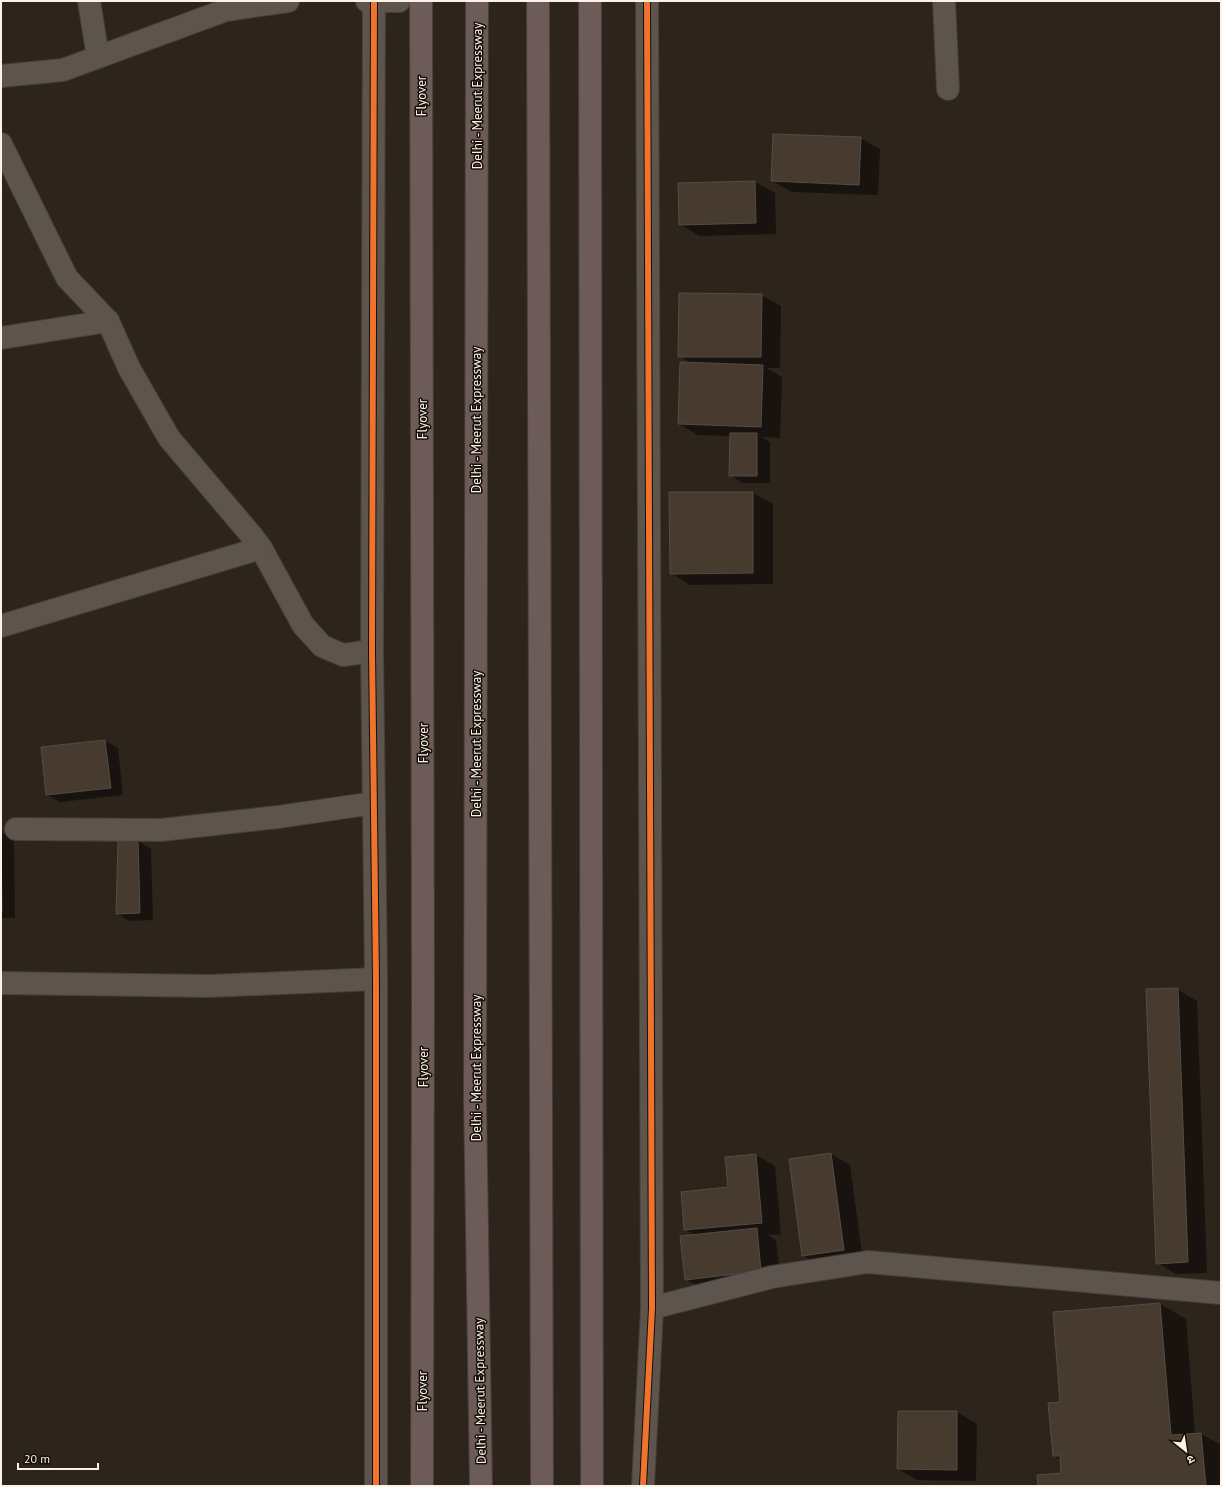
<svg xmlns="http://www.w3.org/2000/svg" width="1222" height="1487" font-family="'PT Sans','Noto Sans Devanagari',sans-serif">
	<rect width="100%" height="100%" fill="#2d241b"/>
	<g fill="#0007">
		<polygon points="860,138 880,149 878,195 792,192 772,181"/>
		<polygon points="755,182 775,193 776,234 699,236 680,224 679,183"/>
		<polygon points="761,295 781,306 780,368 766,368 782,377 780,438 762,437 770,442 770,483 743,483 730,475 731,436 698,435 679,424 691,363 679,356"/>
		<polygon points="753,493 773,504 773,584 690,585 671,573"/>
		<polygon points="105,741 118,748 123,795 60,802 47,795 42,748"/>
		<polygon points="1,832 14,840 15,918 1,918"/>
		<polygon points="138,841 151,849 153,920 130,921 117,914 119,843"/>
		<polygon points="1177,989 1197,1001 1207,1273 1176,1274 1157,1263"/>
		<polygon points="831,1154 850,1165 863,1261 822,1267 802,1255"/>
		<polygon points="756,1155 775,1166 781,1234 767,1235 776,1240 781,1282 705,1290 686,1279 696,1236 685,1229 729,1188"/>
		<polygon points="1160,1304 1186,1319 1195,1434 1201,1434 1221,1445 1221,1486 1039,1486 1062,1474 1061,1460 1054,1456 1061,1403 1054,1313"/>
		<polygon points="898,1412 957,1412 977,1424 976,1481 917,1480 898,1469"/>
	</g>
	<g fill="#463b2e" stroke="#544d45">
		<polygon points="773,134 861,137 859,185 771,181"/>
		<polygon points="755,181 756,223 679,225 678,183"/>
		<polygon points="679,293 762,294 761,357 678,357"/>
		<polygon points="680,362 763,365 761,427 678,424"/>
		<polygon points="730,433 757,433 757,476 729,476"/>
		<polygon points="669,492 753,492 753,573 670,574"/>
		<polygon points="105,740 111,788 46,795 41,747"/>
		<polygon points="1,838 2,911 1,911"/>
		<polygon points="138,840 140,913 116,914 118,842"/>
		<polygon points="1178,988 1188,1262 1156,1264 1146,989"/>
		<polygon points="831,1153 844,1250 802,1256 789,1159"/>
		<polygon points="756,1154 762,1223 684,1230 681,1192 728,1187 725,1157"/>
		<polygon points="757,1228 761,1271 685,1280 680,1236"/>
		<polygon points="1160,1303 1171,1435 1201,1433 1206,1486 1038,1486 1037,1475 1061,1473 1060,1456 1053,1456 1048,1403 1060,1402 1053,1312"/>
		<polygon points="898,1411 957,1411 957,1470 897,1469"/>
	</g>
	<g fill="none" stroke-linecap="round" stroke-linejoin="round">
		<g stroke="#473f37" stroke-width="24">
			<g id="minor">
				<polyline points="89,1 98,57"/>
				<polyline points="367,1 399,1"/>
				<polyline points="374,1 372,651 376,979 376,1486"/>
				<polyline points="944,1 948,89"/>
				<polyline points="1,76 63,70 226,10 288,1"/>
				<polyline points="1,144 67,278 108,321 129,368 169,438 252,536 261,548 303,625 322,646 343,655 372,651"/>
				<polyline points="1,338 108,321"/>
				<polyline points="1,626 261,548"/>
				<polyline points="16,829 161,830 278,817 374,803"/>
				<polyline points="1,983 210,986 376,979"/>
				<polyline points="652,1308 772,1277 868,1262 1221,1293"/>
				<polyline points="643,1486 652,1308 647,1"/>
			</g>
		</g>
		<g stroke="#473f37" stroke-width="24">
			<g id="highway">
				<polyline points="421,1 423,999 422,1486"/>
				<polyline points="477,1 475,1100 481,1486"/>
				<polyline points="538,1 542,1486"/>
				<polyline points="590,1 592,1486"/>
			</g>
		</g>
		<use href="#minor" stroke="#5c544d" stroke-width="22"/>
		<use href="#highway" stroke="#6d5b5a" stroke-width="22"/>
		<g stroke="#160f08" stroke-width="8">
			<g id="cycleway">
				<polyline points="374,1 372,651 376,979 376,1486"/>
				<polyline points="643,1486 652,1308 647,1"/>
			</g>
		</g>
		<use href="#cycleway" stroke="#ef722f" stroke-width="6"/>
	</g>
	<g text-anchor="middle" dominant-baseline="central" stroke-width="3" stroke-linejoin="round" paint-order="stroke">
		<g font-size="13" fill="#fdf2e6" stroke="#160f08">
			<text transform="translate(421 96) rotate(-90)">Flyover</text>
			<text transform="translate(477 96) rotate(-90)">Delhi - Meerut Expressway</text>
			<text transform="translate(422 419) rotate(-90)">Flyover</text>
			<text transform="translate(476 420) rotate(-90)">Delhi - Meerut Expressway</text>
			<text transform="translate(423 743) rotate(-90)">Flyover</text>
			<text transform="translate(476 744) rotate(-90)">Delhi - Meerut Expressway</text>
			<text transform="translate(423 1067) rotate(-90)">Flyover</text>
			<text transform="translate(476 1068) rotate(-90)">Delhi - Meerut Expressway</text>
			<text transform="translate(422 1391) rotate(-90)">Flyover</text>
			<text transform="translate(480 1391) rotate(-91)">Delhi - Meerut Expressway</text>
		</g>
	</g>
	<rect width="1222" height="1487" fill="none" stroke="#fdf2e6" stroke-width="4"/>
	<g transform="translate(1186 1451) rotate(150)" stroke="#160f08" stroke-width="3" paint-order="stroke">
	<path d="M0-3L7 15L0 10L-7 15Z" fill="#fdf2e6"/>
	<text y="-6" font-size="11" font-weight="bold" text-anchor="middle" fill="#fdf2e6">उ</text>
	</g>
	<path d="M18 1463v6h80v-6" fill="none" stroke="#fdf2e6" stroke-width="2"/>
	<text x="24" y="1463" font-size="12" fill="#fdf2e6" stroke="#160f08" stroke-width="3" paint-order="stroke">20 m</text>
</svg>
